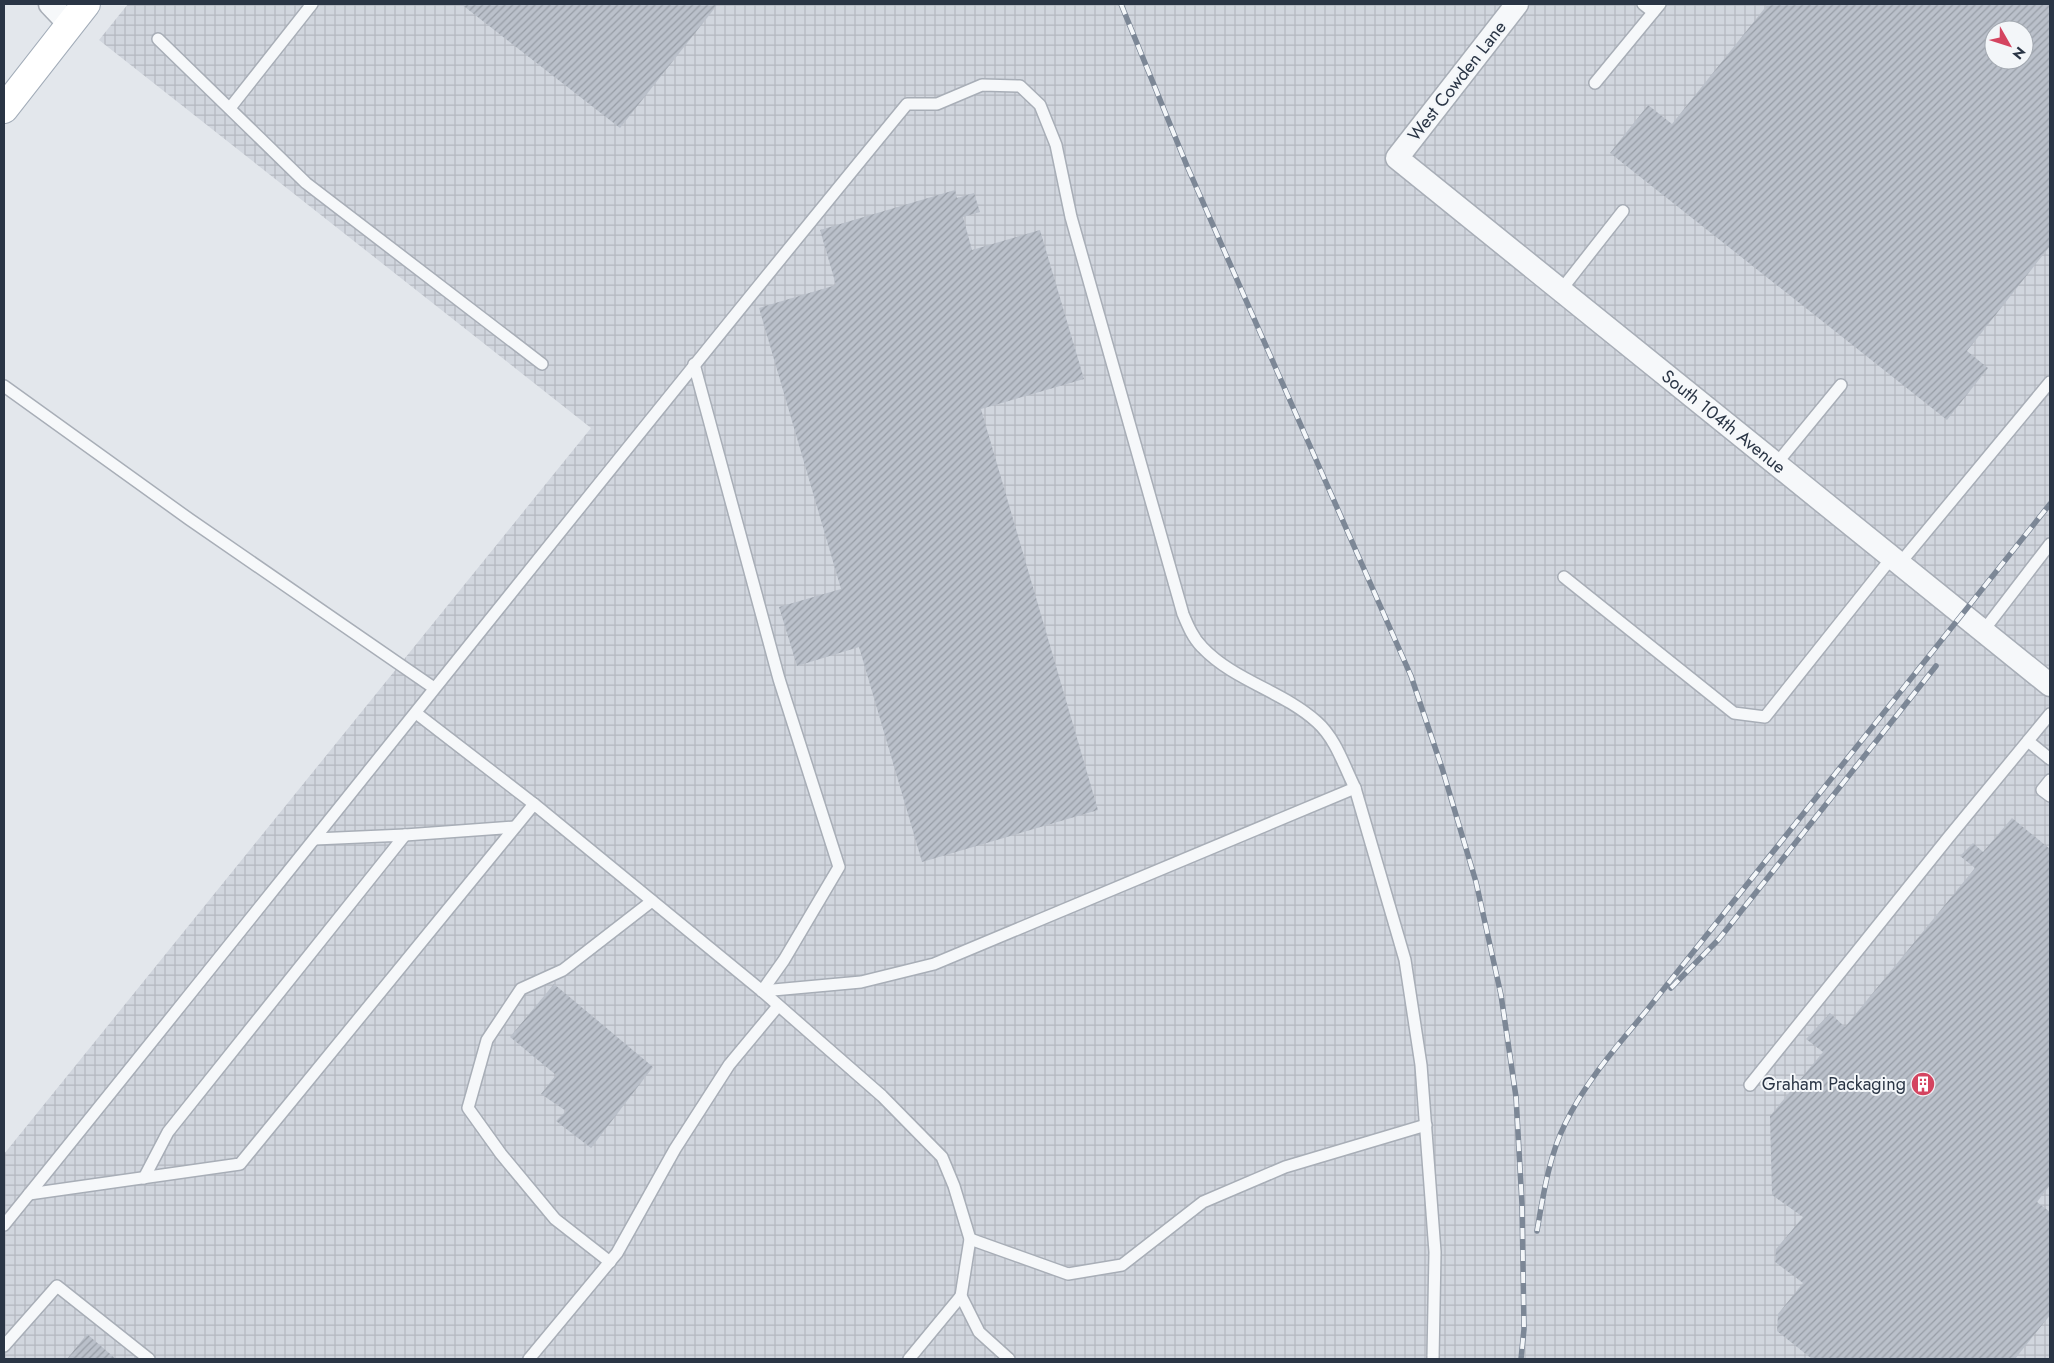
<svg xmlns="http://www.w3.org/2000/svg" width="2054" height="1363" font-family="Jost,sans-serif">
	<defs>
		<pattern id="industrial-grid" width="8" height="8" patternUnits="userSpaceOnUse" patternTransform="scale(1.25)"><rect width="8" height="8" fill="#d1d6de"/><path d="M0 4h8M4 0v8" fill="none" stroke="#b4b8c0"/></pattern>
		<pattern id="building-hatch" width="6" height="6" patternUnits="userSpaceOnUse" patternTransform="scale(1.25)"><rect width="6" height="6" fill="#bac0ca"/><path d="M-1 1l2-2M0 6l6-6M5 7l2-2" fill="none" stroke="#979da6"/></pattern>
	</defs>
	<rect width="100%" height="100%" fill="#e3e7ec"/>
	<path fill="url(#industrial-grid)" fill-rule="evenodd" d="M128,4H2050V1359H4V1154L591,428L99,40ZM1994,30H2024V60H1994Z"/>
	<g fill="url(#building-hatch)" fill-rule="evenodd">
		<polygon points="461,4 718,4 620,128"/>
		<path d="M1768,4H2050V246L1967,351L1988,368L1947,420L1610,153L1648,105L1672,124ZM1994,30H2024V60H1994Z"/>
		<polygon points="955,190 957,198 974,193 980,212 963,217 972,250 1040,230 1084,379 981,409 1098,810 922,862 859,647 797,666 779,607 841,589 759,308 836,285 820,230"/>
		<polygon points="2012,818 2050,849 2050,1185 2037,1202 2050,1212 2050,1315 2015,1359 1812,1359 1777,1331 1778,1314 1803,1283 1775,1262 1776,1249 1803,1217 1772,1195 1770,1116 1823,1052 1806,1039 1830,1013 1845,1027 1975,868 1960,856 1973,843 1983,852"/>
		<polygon points="554,984 653,1067 591,1148 556,1121 566,1111 541,1094 556,1075 510,1037"/>
		<polygon points="87,1334 116,1359 67,1359"/>
	</g>
	<g fill="none" stroke-linecap="round" stroke-linejoin="round">
		<g stroke="#a8aeb7" stroke-width="14">
			<g id="lane">
				<polyline points="1643,4 1653,12"/>
				<polyline points="158,39 306,183 542,364"/>
				<polyline points="1595,83 1660,4"/>
				<polyline points="230,108 312,4"/>
				<polyline points="1561,290 1623,211"/>
				<polyline points="4,386 189,519 434,688"/>
				<polyline points="1777,463 1841,385"/>
				<polyline points="1901,562 2050,382"/>
				<polyline points="1564,577 1734,713 1765,717 1893,556"/>
				<polyline points="1984,630 2050,544"/>
				<polyline points="416,713 534,804 762,991 784,960 839,867 779,679 694,364"/>
				<polyline points="2028,741 2050,759"/>
				<polyline points="2050,780 2042,790 2050,796"/>
				<polyline points="1355,788 1405,960 1421,1065 1435,1252 1433,1359"/>
				<polyline points="405,835 515,827"/>
				<polyline points="762,991 882,1096 942,1157 954,1186 970,1239 961,1296 979,1332 1009,1359"/>
				<polyline points="1750,1085 1948,838 2050,714"/>
				<polyline points="144,1178 168,1132 405,835 315,839"/>
				<polyline points="29,1194 240,1164 534,804"/>
				<path d="M4,1225C306,852 602,475 907,104H937L982,85L1020,86L1040,105L1056,145L1071,217L1183,614C1188,626 1193,638 1202,647C1234,681 1283,691 1317,722C1336,739 1344,766 1355,788L934,964L861,982L762,991"/>
				<polyline points="970,1239 1068,1274 1122,1265 1203,1202 1285,1167 1426,1125"/>
				<polyline points="610,1262 555,1219 501,1154 468,1108 487,1040 521,989 563,970 652,901"/>
				<polyline points="4,1346 57,1286 149,1359"/>
				<polyline points="529,1359 617,1253 675,1149 729,1065 778,1006"/>
				<polyline points="909,1359 961,1296"/>
			</g>
		</g>
		<g stroke="#a8aeb7" stroke-width="25">
			<g id="street">
				<polyline points="50,4 69,24"/>
				<path id="s1" d="M1517,4L1397,158L2050,685"/>
			</g>
		</g>
		<g stroke="#a2acb8" stroke-width="30">
			<polyline id="primary" points="4,109 86,4"/>
		</g>
		<use href="#lane" stroke="#f6f8fa" stroke-width="11"/>
		<use href="#street" stroke="#f6f8fa" stroke-width="22"/>
		<use href="#primary" stroke="#fff" stroke-width="28"/>
		<g stroke="#7c8796" stroke-width="5.5">
			<g id="rail">
				<polyline points="1121,4 1187,166 1411,676 1442,768 1476,882 1501,995 1516,1097 1522,1204 1524,1329 1521,1359"/>
				<polyline points="1671,988 1719,939 1936,666"/>
				<path d="M1537,1231C1543,1196 1549,1156 1565,1124C1586,1081 1617,1046 1647,1010L2050,504"/>
			</g>
		</g>
		<use href="#rail" stroke="#f3f6f9" stroke-width="4" stroke-dasharray="11" stroke-linecap="butt"/>
	</g>
	<defs>
		<g id="building-disc" transform="scale(1.25)"><circle r="9.5" fill="#d44460" stroke="#f3f6f9"/><path d="M-4-6H4V6H1V3H-1V6H-4ZM-2.5-4.3h1.7v1.8h-1.7ZM.8-4.3h1.7v1.8H.8ZM-2.5-1h1.7V.8h-1.7ZM.8-1h1.7V.8H.8Z" fill="#fff"/></g>
	</defs>
	<g fill-rule="evenodd">
		<use href="#building-disc" x="1923" y="1084"/>
	</g>
	<g text-anchor="middle" dominant-baseline="central" stroke-width="4" stroke-linejoin="round" paint-order="stroke">
		<g font-size="18" fill="#2a3545" stroke="#f3f6f9">
			<text transform="translate(1457 81) rotate(-52)">West Cowden Lane</text>
			<text stroke="none"><textPath href="#s1" startOffset="615">South 104th Avenue</textPath></text>
		</g>
		<g font-size="18" fill="#2a3545" stroke="#f3f6f9" text-anchor="end">
			<text x="1906" y="1084">Graham Packaging</text>
		</g>
	</g>
	<rect width="2054" height="1363" fill="none" stroke="#2a3545" stroke-width="10"/>
	<g transform="translate(2009 45) rotate(129)"><circle r="24" fill="#f3f6f9" stroke="#a3a9b1"/>
	<path d="M0-4L9 19L0 12L-9 19Z" fill="#d44460"/>
	<text y="-8" font-size="14" font-weight="bold" text-anchor="middle" fill="#2a3545">N</text>
	</g>
</svg>
